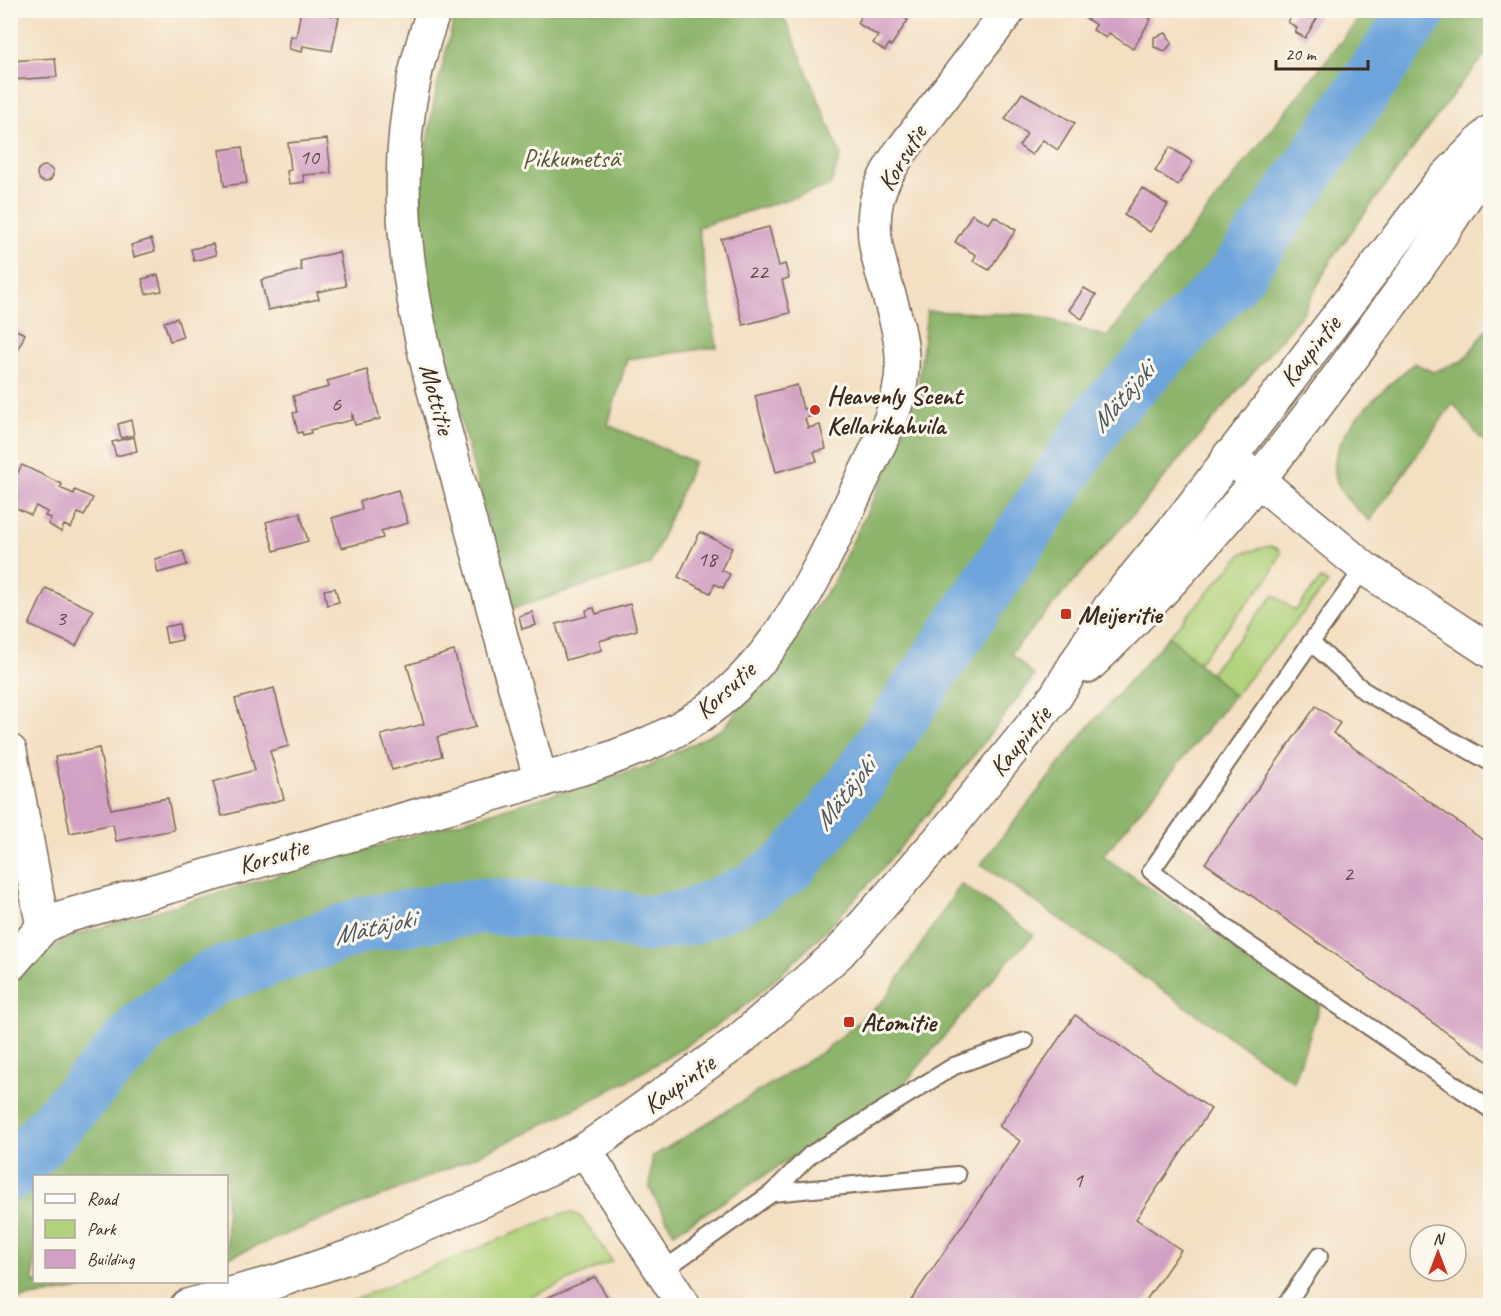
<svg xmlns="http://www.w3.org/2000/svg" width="1501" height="1316" font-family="Caveat,sans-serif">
	<rect width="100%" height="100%" fill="#fbf7ec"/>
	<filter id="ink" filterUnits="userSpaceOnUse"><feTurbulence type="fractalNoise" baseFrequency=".0167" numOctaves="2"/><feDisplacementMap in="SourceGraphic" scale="12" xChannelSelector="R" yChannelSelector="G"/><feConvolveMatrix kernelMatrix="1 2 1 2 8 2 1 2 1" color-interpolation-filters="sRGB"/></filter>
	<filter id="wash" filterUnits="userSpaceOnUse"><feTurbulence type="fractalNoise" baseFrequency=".008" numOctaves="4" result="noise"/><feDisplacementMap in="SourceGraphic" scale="24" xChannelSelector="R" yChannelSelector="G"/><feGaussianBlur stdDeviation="1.35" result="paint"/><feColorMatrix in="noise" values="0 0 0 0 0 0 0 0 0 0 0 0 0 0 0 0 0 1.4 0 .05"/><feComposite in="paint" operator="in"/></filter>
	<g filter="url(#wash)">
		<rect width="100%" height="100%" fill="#f3dfc2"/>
		<g fill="#b0d27a" stroke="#767e4c" stroke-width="1.5">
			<polygon points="1270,546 1279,549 1281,553 1269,577 1198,663 1169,636 1243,553"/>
			<polygon points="1321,579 1328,583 1234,696 1210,673 1274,595 1295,611"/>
			<polygon points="573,1213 581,1217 612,1261 513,1305 341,1305 561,1214"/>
		</g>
		<g fill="#8cb46a" stroke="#646f44" stroke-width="1.5">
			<polygon points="456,11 779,11 789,28 841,155 830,186 698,227 717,347 627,359 608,425 694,462 650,565 511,609 424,281 419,184 436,92"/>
			<path d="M1365,11H1490V50L1460,85L1332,258L1303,313L1143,503L1011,653L1034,676C962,772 890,867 805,951C781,974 755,999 728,1018C575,1125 398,1189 227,1258L226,1176H34V1282H123L11,1300L10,987L44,951L75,935L649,766L724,728L831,586L894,457L918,388L927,311L1035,315L1107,337Z"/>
			<path d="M1490,325V444L1481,439L1453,403L1370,521C1362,513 1353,506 1346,498C1306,448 1381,393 1414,363L1433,372L1464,360Z"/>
			<polygon points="1169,636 1234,696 1103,856 1320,1004 1294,1082 981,864 1086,730"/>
			<polygon points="961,884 1034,935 1004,965 899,1090 674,1233 650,1189 652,1157 824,1051 885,999"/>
		</g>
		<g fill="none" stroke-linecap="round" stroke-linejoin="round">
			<polyline stroke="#6da4db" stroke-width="9" points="751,891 759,903"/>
			<polyline stroke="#6da4db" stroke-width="56" points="10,1174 145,1026 212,978 366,924 480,906 586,912 646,924 691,917 751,891 788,866 816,835 858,781 1104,412 1236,275 1419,10"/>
		</g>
		<g id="blocks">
			<g fill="#d2a0c3">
				<polygon points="301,10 339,17 332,51 303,46 302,52 289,49 291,36 296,37"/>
				<polygon points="865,10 892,10 908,20 891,46 889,44 885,51 873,43 878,36 857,23"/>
				<polygon points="1073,10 1143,10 1146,12 1144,15 1151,19 1133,49 1109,33 1106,38 1093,30 1096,25"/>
				<polygon points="1295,10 1322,10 1305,38 1295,32 1297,28 1288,22"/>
				<polygon points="1166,33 1172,43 1165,51 1154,47 1154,37"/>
				<polygon points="55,58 57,77 11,80 10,61"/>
				<polygon points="1022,93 1075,123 1058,150 1043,140 1032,155 1019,146 1027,134 1005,119"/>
				<polygon points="327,139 331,173 303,175 304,182 289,184 287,171 291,170 288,143"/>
				<polygon points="242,147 247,183 224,186 220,150"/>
				<polygon points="1170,147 1193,162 1178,185 1155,171"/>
				<circle cx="45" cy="174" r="8"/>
				<polygon points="1142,188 1168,205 1150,232 1124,215"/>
				<polygon points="972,214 989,224 994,216 1016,230 989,270 973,261 976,255 955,242"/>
				<polygon points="769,227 779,266 785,264 789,278 782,280 790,313 743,325 721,239"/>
				<polygon points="151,239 155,251 134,257 131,245"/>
				<polygon points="213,244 216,255 194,261 191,249"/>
				<polygon points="339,252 346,286 317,292 319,299 268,310 261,280 302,270 300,261"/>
				<polygon points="158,275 162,291 146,294 142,279"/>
				<polygon points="1084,288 1096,295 1082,319 1069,310"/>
				<polygon points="177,318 183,337 170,341 164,322"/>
				<polygon points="11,328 25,334 10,367 10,330"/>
				<polygon points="367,370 380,419 355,425 352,412 352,420 310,430 311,433 303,435 302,432 298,433 293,413 297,412 293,396 329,387 327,381"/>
				<polygon points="797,385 803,409 817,406 820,414 805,418 808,428 820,425 826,449 814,452 817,461 776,472 755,396"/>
				<polygon points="131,420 134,435 121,438 118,424"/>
				<polygon points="134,437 137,451 116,456 112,442"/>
				<polygon points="22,465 62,484 60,488 74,494 75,490 93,498 84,516 78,513 71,528 64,525 61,532 48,524 51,518 45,516 47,512 36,506 31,515 10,505 10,487"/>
				<polygon points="398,490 408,523 381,531 383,538 341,548 332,518 362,509 360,501"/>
				<polygon points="300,513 308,541 274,551 266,522"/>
				<polygon points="700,532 732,548 721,570 730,574 723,588 715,584 710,593 678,577"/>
				<polygon points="183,551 187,565 158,573 155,559"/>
				<polygon points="46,588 93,610 76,646 29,625"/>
				<polygon points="335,588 339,602 327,605 324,590"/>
				<polygon points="630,604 637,630 599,641 602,650 566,660 556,624 587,616 586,610 594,608 596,614"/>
				<polygon points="532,612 536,625 522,629 519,616"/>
				<polygon points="179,624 182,640 167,643 164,627"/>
				<polygon points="454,651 476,727 437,737 442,756 392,770 381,735 424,724 407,665"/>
				<polygon points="274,688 289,746 270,751 284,799 222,816 213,782 255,770 235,699"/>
				<polygon points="1316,706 1340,723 1333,733 1490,845 1490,1063 1205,863"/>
				<polygon points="99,748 111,809 168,798 174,830 116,841 113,824 70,833 55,757"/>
				<polygon points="1075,1015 1211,1109 1136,1219 1181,1250 1142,1306 907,1306 1020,1141 999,1126"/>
				<polygon points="595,1277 613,1306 528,1306"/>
			</g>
		</g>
	</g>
	<g filter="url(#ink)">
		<use href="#blocks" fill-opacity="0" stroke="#7b6957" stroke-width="1.5"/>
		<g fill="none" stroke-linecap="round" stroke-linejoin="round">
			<g stroke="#7b6957" stroke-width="20">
				<g id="lane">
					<polyline points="1364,568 1311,642 1364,691 1490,762"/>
					<polyline points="1311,642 1151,871 1242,940 1490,1109"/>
					<polyline points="772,1193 810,1155 954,1066 1025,1041"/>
					<polyline points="662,1271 772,1193 957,1175"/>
					<polyline points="1285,1306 1319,1256"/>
				</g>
			</g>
			<g stroke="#7b6957" stroke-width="36">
				<g id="street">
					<path d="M434,10C370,185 418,334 465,504C490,596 515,689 541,781"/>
					<polyline points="1229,456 1364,568 1490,651"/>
					<polyline points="10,751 43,927"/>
					<path d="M10,965L43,927L63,917L587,767C622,754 658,742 690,722C776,669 818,573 859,486C876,449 901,409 902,368C905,311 863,256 877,199C881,182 890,168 899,154L1009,10"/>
					<polyline points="585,1150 684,1306"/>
				</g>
			</g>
			<g stroke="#7b6957" stroke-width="36">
				<g id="secondary">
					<path d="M1088,666C1193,566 1289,446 1373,329C1415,272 1456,217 1490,155"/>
					<polyline points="187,1306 278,1281 354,1255 507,1190 585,1150 737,1042 839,953 945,833 1056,696 1110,607 1185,516 1439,184 1490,132"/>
				</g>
			</g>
			<use href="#lane" stroke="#fff" stroke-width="16"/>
			<use href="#street" stroke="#fff" stroke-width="33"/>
			<use href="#secondary" stroke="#fff" stroke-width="33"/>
		</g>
	</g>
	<g fill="#c8321e" stroke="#fbf7ec" stroke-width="2">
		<circle cx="815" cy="410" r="6"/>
		<rect x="1060" y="608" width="12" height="12" rx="3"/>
		<rect x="843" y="1016" width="12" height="12" rx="3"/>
	</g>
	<g text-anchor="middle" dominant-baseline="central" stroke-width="6" stroke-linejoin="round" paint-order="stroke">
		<g font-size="22" fill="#614847">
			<text x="309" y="157">10</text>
			<text x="758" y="272">22</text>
			<text x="336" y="404">6</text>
			<text x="707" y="559">18</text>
			<text x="61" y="618">3</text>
			<text x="1348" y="874">2</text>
			<text x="1078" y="1180">1</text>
		</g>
		<g font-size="26" fill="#585435" stroke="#fbf7ec">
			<text x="571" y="158">Pikkumetsä</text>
		</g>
		<g font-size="26" fill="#3b2a1e" stroke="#fbf7ec">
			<text transform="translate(902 158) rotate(-59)">Korsutie</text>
			<text transform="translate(1310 351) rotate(-52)">Kaupintie</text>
			<text transform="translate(437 399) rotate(75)">Mottitie</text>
			<text transform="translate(725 690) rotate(-42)">Korsutie</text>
			<text transform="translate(1020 741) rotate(-51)">Kaupintie</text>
			<text transform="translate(273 856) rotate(-16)">Korsutie</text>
			<text transform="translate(679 1084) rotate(-36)">Kaupintie</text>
		</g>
		<g font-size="26" font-weight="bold" fill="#3b2a1e" stroke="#fbf7ec" text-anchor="start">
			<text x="827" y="395">Heavenly Scent<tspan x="827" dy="30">Kellarikahvila</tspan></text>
			<text x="1078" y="614">Meijeritie</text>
			<text x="861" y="1022">Atomitie</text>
		</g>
		<g font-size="27" font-style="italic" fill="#4c5560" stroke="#fbf7ec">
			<text transform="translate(1122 397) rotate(-49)">Mätäjoki</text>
			<text transform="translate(844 794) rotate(-52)">Mätäjoki</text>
			<text transform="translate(374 927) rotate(-13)">Mätäjoki</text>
		</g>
	</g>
	<rect width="1501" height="1316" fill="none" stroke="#fbf7ec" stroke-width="36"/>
	<rect x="33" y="1175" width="195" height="108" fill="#fbf7ec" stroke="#aea59a" stroke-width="1.5"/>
	<rect x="45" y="1194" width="30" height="9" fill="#ffffff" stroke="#aea59a" stroke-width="1.5"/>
	<text x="87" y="1205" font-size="18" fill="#3b2a1e">Road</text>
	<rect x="45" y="1220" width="30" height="18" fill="#b0d27a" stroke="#aea59a" stroke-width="1.5"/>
	<text x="87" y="1235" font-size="18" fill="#3b2a1e">Park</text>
	<rect x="45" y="1250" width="30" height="18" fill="#d2a0c3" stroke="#aea59a" stroke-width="1.5"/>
	<text x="87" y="1265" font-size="18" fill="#3b2a1e">Building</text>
	<g transform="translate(1438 1253)"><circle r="28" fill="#fbf7ec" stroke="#aea59a" stroke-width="1.5"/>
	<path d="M0-4.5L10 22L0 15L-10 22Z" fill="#c8321e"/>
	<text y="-9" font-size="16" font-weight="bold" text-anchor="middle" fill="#3b2a1e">N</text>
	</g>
	<path d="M1276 60v9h92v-9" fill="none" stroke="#3b2a1e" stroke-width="3"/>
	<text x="1285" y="60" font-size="18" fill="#3b2a1e" stroke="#fbf7ec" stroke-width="4.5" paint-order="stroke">20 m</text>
</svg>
